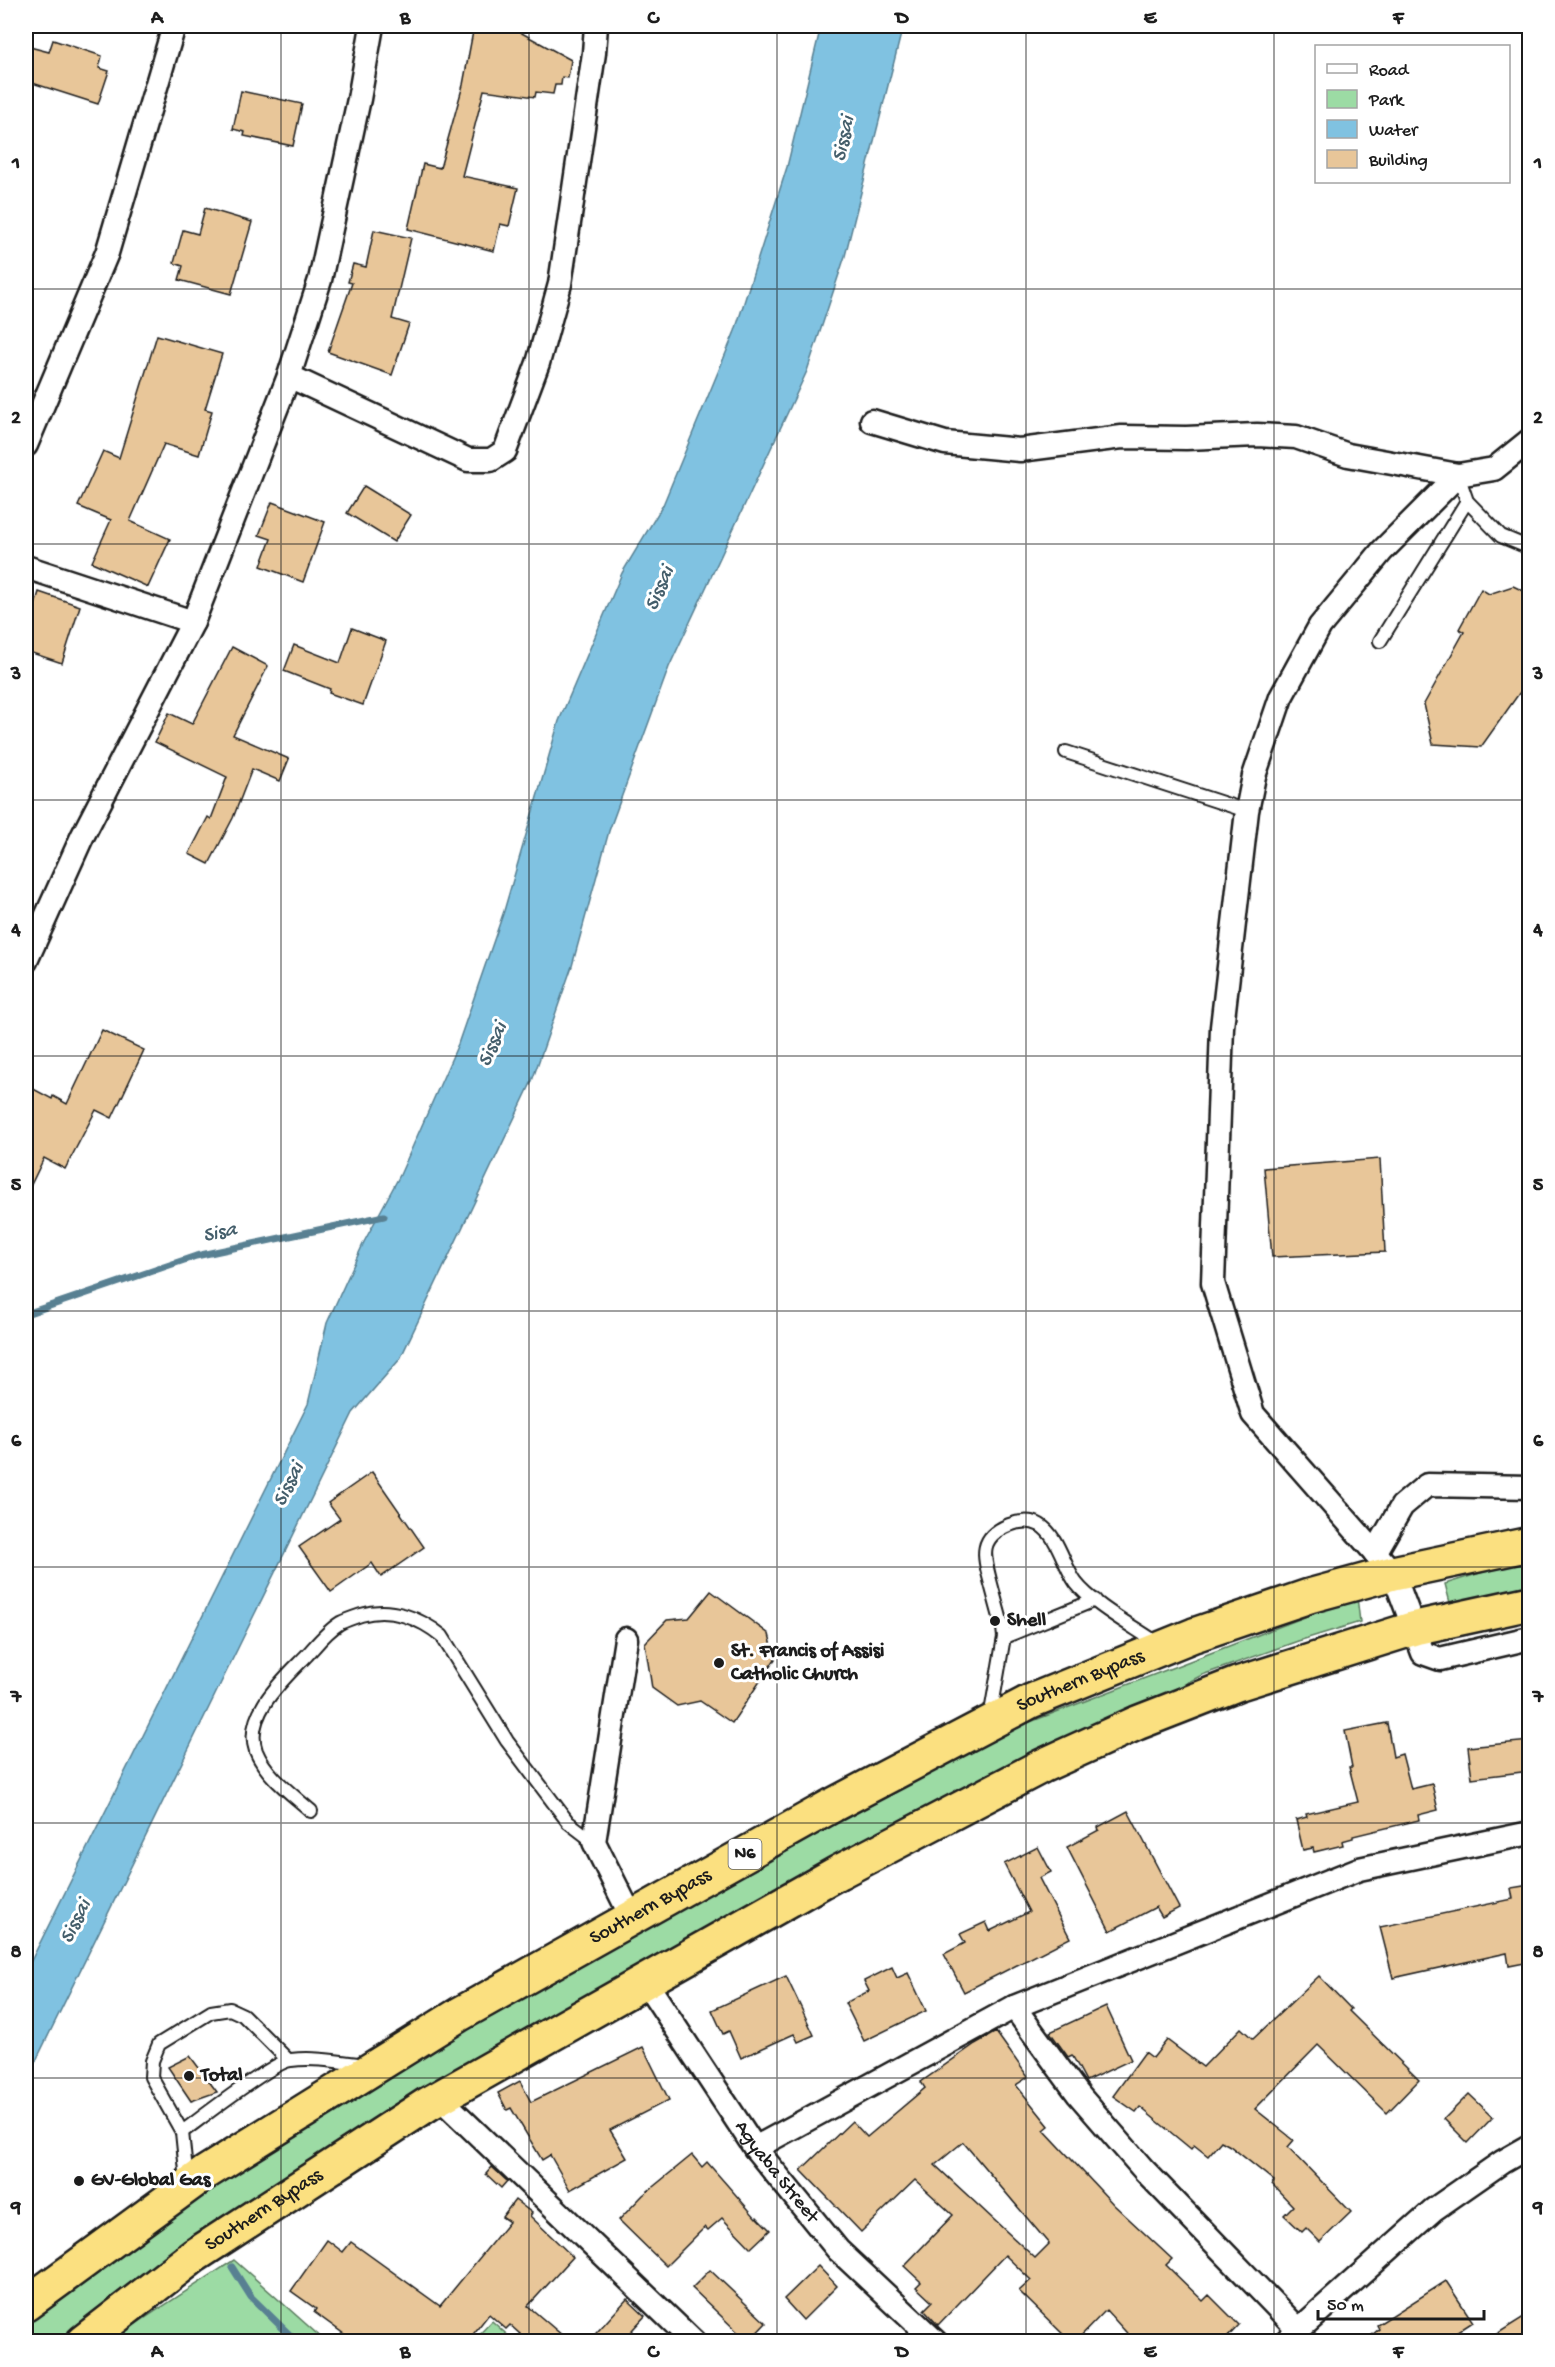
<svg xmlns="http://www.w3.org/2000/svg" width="1555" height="2367" font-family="'Gochi Hand',sans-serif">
	<rect width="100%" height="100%" fill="#fff"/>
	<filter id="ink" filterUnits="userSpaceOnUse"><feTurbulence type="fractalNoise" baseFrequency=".0167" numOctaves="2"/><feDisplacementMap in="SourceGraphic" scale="12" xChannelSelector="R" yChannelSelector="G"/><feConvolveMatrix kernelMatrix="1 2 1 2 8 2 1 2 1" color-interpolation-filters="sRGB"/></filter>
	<g filter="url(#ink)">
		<g fill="#9cdba4" stroke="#5c7c60" stroke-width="1.5">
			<polygon points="1529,1562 1529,1594 1452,1610 1445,1584 1490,1570"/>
			<polygon points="1357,1597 1360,1622 1298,1641 1202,1675 1130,1713 471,2071 58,2341 26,2341 26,2321 221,2183 447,2040 700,1897 1017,1727"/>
			<polygon points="234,2260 325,2341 108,2342"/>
			<polygon points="492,2321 514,2341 473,2341"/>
		</g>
		<polygon fill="#80c2e1" stroke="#588092" stroke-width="1.5" points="821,26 903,26 845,256 807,371 669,667 609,831 572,966 532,1081 400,1359 353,1413 26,2081 26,1971 308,1404 327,1323 364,1242 400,1175 458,1044 504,911 559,721 622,573 663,505 735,331 787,167"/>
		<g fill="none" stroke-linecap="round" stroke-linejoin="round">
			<g stroke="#588092" stroke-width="7">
				<polyline points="26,1314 196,1256 384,1216"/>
				<polyline points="232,2267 251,2297 297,2342"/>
			</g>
		</g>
		<g fill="#e8c699" stroke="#1c1c1c" stroke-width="1.5" fill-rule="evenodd">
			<polygon points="474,26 509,26 571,60 568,78 562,77 561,85 555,85 553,94 536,92 535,97 484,90 462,176 518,188 509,226 500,224 494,251 408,229 423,164 440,168 463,85"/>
			<polygon points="53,40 102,56 99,68 109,71 98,104 26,81 26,46 49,52"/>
			<polygon points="241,91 302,104 293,146 244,136 245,132 233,129"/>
			<polygon points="205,208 252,222 231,294 179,280 183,266 174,263 183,230 198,234"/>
			<polygon points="374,230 411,238 392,319 409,324 392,375 328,352 352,283 348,282 353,264 366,267"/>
			<polygon points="157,335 222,354 205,409 212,411 199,455 164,444 130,521 170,539 148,587 92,562 111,520 78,506 103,451 119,458"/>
			<polygon points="364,486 411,515 394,542 347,513"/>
			<polygon points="272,502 325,522 303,582 261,566 271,539 259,535"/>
			<polygon points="1513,586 1530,594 1530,678 1481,747 1433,744 1424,704 1464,632 1459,629 1481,589 1489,594"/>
			<polygon points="39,592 80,606 62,663 26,651 26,635"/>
			<polygon points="352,628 386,641 363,705 329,693 330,689 284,671 294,645 340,663"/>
			<polygon points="232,647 268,666 233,735 289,759 280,781 252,769 233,818 209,864 189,854 208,817 211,819 227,777 155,742 169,713 192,724"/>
			<polygon points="102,1030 144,1050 112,1118 96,1110 65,1169 44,1158 26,1195 26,1085 52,1099 53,1096 67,1104"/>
			<polygon points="1380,1159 1385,1252 1272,1257 1264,1168"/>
			<polygon points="372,1472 424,1547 381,1577 372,1563 331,1592 299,1547 340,1519 328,1503"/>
			<polygon points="711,1591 769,1634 775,1659 732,1723 700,1701 677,1706 652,1688 645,1643 667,1620 689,1618"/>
			<polygon points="1387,1723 1393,1757 1402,1754 1411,1789 1432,1784 1438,1810 1418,1815 1419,1820 1353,1836 1353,1838 1342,1841 1343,1845 1314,1852 1313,1848 1303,1850 1296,1820 1307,1817 1306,1814 1358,1802 1349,1767 1352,1767 1345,1731"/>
			<polygon points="1530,1741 1530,1771 1472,1778 1468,1747"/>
			<polygon points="1128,1811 1179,1908 1162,1917 1156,1907 1110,1931 1067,1847 1099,1830 1098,1827"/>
			<polygon points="1038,1847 1051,1872 1039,1878 1070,1938 964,1992 944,1954 965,1943 960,1934 986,1922 990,1931 1029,1912 1004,1864"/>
			<polygon points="1530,1885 1530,1962 1509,1966 1507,1953 1393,1978 1380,1927 1513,1899 1511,1888"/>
			<polygon points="892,1967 897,1978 908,1973 926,2011 864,2041 845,2003 869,1991 864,1981"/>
			<polygon points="786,1976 814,2035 798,2042 794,2034 741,2058 729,2031 723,2034 712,2010"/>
			<polygon points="1319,1976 1351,2009 1349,2011 1419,2080 1387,2113 1318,2045 1255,2109 1294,2140 1288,2147 1351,2212 1320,2242 1306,2228 1302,2232 1284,2215 1293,2206 1272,2184 1274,2181 1230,2146 1221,2141 1208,2156 1194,2145 1191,2149 1140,2107 1136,2112 1113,2096 1145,2052 1153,2058 1167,2040 1203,2067 1241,2028 1253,2039"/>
			<polygon points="1106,2006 1131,2060 1086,2081 1072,2055 1068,2057 1050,2032"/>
			<path d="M996,2032L1028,2077L1016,2085L1049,2126L1044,2130L1114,2205L1172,2259L1166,2265L1203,2301L1209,2295L1239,2325L1223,2342H1135L1106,2310L1075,2342H1071L1019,2291L1031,2280L1005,2255L938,2325L924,2310L932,2302L916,2287L921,2282L904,2266L953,2215L915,2180L861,2232L801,2170L852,2121L867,2137L925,2088L921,2082L975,2044ZM963,2142L1049,2244L1035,2258L935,2165Z"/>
			<polygon points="643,2047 669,2100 610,2130 627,2158 570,2190 550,2155 542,2160 511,2108 507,2110 498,2093 520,2081 531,2102"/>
			<polygon points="190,2056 217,2092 191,2101 168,2067"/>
			<polygon points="1469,2094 1493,2117 1468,2143 1444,2119"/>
			<polygon points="692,2155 702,2167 707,2162 756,2218 757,2217 770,2230 751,2248 722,2218 708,2230 705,2227 666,2266 619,2220 643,2195"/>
			<polygon points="492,2167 507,2181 501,2188 486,2174"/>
			<polygon points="515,2200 532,2213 530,2216 573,2257 528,2306 570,2342 529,2342 510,2325 506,2329 489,2314 467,2342 355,2342 314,2312 316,2309 291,2291 327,2240 343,2252 351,2242 440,2306 509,2222 502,2217"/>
			<polygon points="818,2266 837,2286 803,2320 784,2299"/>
			<polygon points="710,2270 766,2323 748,2342 692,2288"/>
			<polygon points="1446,2281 1473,2322 1442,2342 1364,2342 1379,2329 1377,2325"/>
			<polygon points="627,2299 645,2316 621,2342 588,2342"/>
			<polygon points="1530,2313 1530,2342 1484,2342"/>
		</g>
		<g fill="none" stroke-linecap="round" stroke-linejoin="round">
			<g stroke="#1c1c1c" stroke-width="16">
				<g id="lane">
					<polyline points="1458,475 1467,501 1501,536 1530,548"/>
					<polyline points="1380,641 1467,501"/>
					<polyline points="1066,752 1247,811"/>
					<polyline points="1004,1637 1095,1600"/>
					<path d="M990,1718L1004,1637L1003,1628C999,1614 995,1599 991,1584C984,1557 977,1538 1009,1525C1019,1521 1031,1520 1040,1525C1059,1537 1063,1565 1076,1583C1093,1605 1136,1628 1160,1645"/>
					<path d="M311,1811C292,1794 266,1776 256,1751C243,1714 285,1678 307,1655C317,1644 327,1631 340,1623C346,1620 355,1617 361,1615C390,1606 420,1618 442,1636L507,1741L568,1822L594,1842"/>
					<polyline points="182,2132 151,2077 152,2061 159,2044 211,2012 230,2009 243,2015 288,2060"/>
					<path d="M187,2181L182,2132C200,2119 274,2061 291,2060C315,2057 341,2062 366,2065"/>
				</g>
			</g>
			<g stroke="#1c1c1c" stroke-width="27">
				<g id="street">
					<polyline points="289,376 468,460 491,460 505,451 538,363 560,284 594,53 596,26"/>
					<polyline points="872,421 945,443 1020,450 1122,437 1186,438 1257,435 1296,437 1348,455 1458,475 1494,469 1530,440"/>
					<polyline points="26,445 107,253 174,26"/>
					<polyline points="1458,475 1382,551 1320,626 1281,697 1254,776 1247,811 1222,1027 1213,1283 1253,1414 1393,1573 1423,1653 1440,1659 1530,1638"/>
					<polyline points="26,567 193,622"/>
					<polyline points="26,961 82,837 193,622 289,376 320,280 359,99 372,26"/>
					<polyline points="1375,1553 1402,1506 1427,1485 1530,1487"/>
					<polyline points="626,1639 594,1842 632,1918"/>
					<path id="s1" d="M645,1981L755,2148L838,2250L936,2342"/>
					<polyline points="1014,2007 1078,2094 1144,2170 1298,2329"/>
					<polyline points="440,2098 694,2342"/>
					<polyline points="755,2148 1014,2007 1359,1869 1530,1833"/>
					<polyline points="1285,2342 1433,2210 1502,2162 1530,2146"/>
				</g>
			</g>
			<g stroke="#1c1c1c" stroke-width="38">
				<g id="highway">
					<path id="s2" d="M26,2304L205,2173L460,2014L833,1805L1031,1701L1194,1635L1309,1596L1393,1573L1530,1544"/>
					<path id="s3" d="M83,2342L194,2256L428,2104L839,1872L1042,1766L1137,1723L1237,1684L1415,1628L1530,1603"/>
				</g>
			</g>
			<use href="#lane" stroke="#fff" stroke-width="12"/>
			<use href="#street" stroke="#fff" stroke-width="22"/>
			<use href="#highway" stroke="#fbe080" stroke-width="33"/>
		</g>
	</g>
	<path fill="none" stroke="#1c1c1c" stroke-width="1.5" stroke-opacity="0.55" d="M281,26V2342M529,26V2342M777,26V2342M1026,26V2342M1274,26V2342M26,289H1530M26,544H1530M26,800H1530M26,1056H1530M26,1311H1530M26,1567H1530M26,1823H1530M26,2078H1530"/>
	<g fill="#1c1c1c" stroke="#fff" stroke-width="2">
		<circle cx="995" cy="1621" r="6"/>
		<circle cx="719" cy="1663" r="6"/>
		<circle cx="189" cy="2076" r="6"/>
		<circle cx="79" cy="2181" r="6"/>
	</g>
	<g text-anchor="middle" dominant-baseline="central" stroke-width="6" stroke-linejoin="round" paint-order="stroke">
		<rect fill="#fff" stroke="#606060" stroke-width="1.5" x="728.5" y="1839" width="33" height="30" rx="4.5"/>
		<g font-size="18" font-weight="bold" fill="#1c1c1c">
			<text x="745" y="1854">N6</text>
		</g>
		<g font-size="20" font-weight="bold" fill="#1c1c1c" stroke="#fff" text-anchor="start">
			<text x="1007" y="1621">Shell</text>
			<text x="731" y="1652">St. Francis of Assisi<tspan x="731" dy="23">Catholic Church</tspan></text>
			<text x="201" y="2076">Total</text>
			<text x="91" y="2181">GV-Global Gas</text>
		</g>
		<g font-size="20" fill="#1c1c1c" stroke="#fff">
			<text stroke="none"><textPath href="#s2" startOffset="1227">Southern Bypass</textPath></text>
			<text stroke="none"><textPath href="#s2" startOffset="741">Southern Bypass</textPath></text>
			<text stroke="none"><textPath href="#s1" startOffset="232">Agyaba Street</textPath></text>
			<text stroke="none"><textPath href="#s3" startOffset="224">Southern Bypass</textPath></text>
		</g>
		<g font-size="21" font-style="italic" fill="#445e6b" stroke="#fff">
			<text transform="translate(845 139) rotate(-78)">Sissai</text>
			<text transform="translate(661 589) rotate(-67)">Sissai</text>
			<text transform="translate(494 1045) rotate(-67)">Sissai</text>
			<text transform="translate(220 1234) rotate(-12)">Sisa</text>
			<text transform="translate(290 1485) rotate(-64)">Sissai</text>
			<text transform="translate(77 1922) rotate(-64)">Sissai</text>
		</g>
	</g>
	<rect width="1555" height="2367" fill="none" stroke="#fff" stroke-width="66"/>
	<rect x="1315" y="45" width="195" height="138" fill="#ffffff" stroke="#a4a4a4" stroke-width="1.5"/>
	<rect x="1327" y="64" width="30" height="9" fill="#ffffff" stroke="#a4a4a4" stroke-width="1.5"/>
	<text x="1369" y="75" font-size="18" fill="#1c1c1c">Road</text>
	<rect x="1327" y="90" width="30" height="18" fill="#9cdba4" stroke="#a4a4a4" stroke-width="1.5"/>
	<text x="1369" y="105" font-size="18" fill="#1c1c1c">Park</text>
	<rect x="1327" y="120" width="30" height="18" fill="#80c2e1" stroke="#a4a4a4" stroke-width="1.5"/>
	<text x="1369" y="135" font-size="18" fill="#1c1c1c">Water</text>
	<rect x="1327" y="150" width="30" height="18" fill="#e8c699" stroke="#a4a4a4" stroke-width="1.5"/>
	<text x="1369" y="165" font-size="18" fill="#1c1c1c">Building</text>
	<path d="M1318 2310v9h166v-9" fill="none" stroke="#1c1c1c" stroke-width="3"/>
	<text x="1327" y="2310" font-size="18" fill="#1c1c1c" stroke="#ffffff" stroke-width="4.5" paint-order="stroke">50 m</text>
	<rect x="33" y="33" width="1489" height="2301" fill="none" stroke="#1c1c1c" stroke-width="2"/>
	<g font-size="20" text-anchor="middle" font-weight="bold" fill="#1c1c1c">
		<text x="157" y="23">A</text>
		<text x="405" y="23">B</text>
		<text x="653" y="23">C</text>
		<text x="902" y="23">D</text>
		<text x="1150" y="23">E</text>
		<text x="1398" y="23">F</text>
		<text x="16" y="168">1</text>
		<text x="1538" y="168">1</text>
		<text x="16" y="423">2</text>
		<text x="1538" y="423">2</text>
		<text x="16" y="679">3</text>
		<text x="1538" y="679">3</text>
		<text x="16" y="935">4</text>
		<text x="1538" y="935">4</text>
		<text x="16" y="1190">5</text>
		<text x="1538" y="1190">5</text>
		<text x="16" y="1446">6</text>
		<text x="1538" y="1446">6</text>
		<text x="16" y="1702">7</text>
		<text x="1538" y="1702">7</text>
		<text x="16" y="1957">8</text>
		<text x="1538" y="1957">8</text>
		<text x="16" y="2213">9</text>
		<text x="1538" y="2213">9</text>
		<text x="157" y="2357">A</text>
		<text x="405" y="2357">B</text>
		<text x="653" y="2357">C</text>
		<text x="902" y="2357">D</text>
		<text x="1150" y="2357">E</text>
		<text x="1398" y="2357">F</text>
	</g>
</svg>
